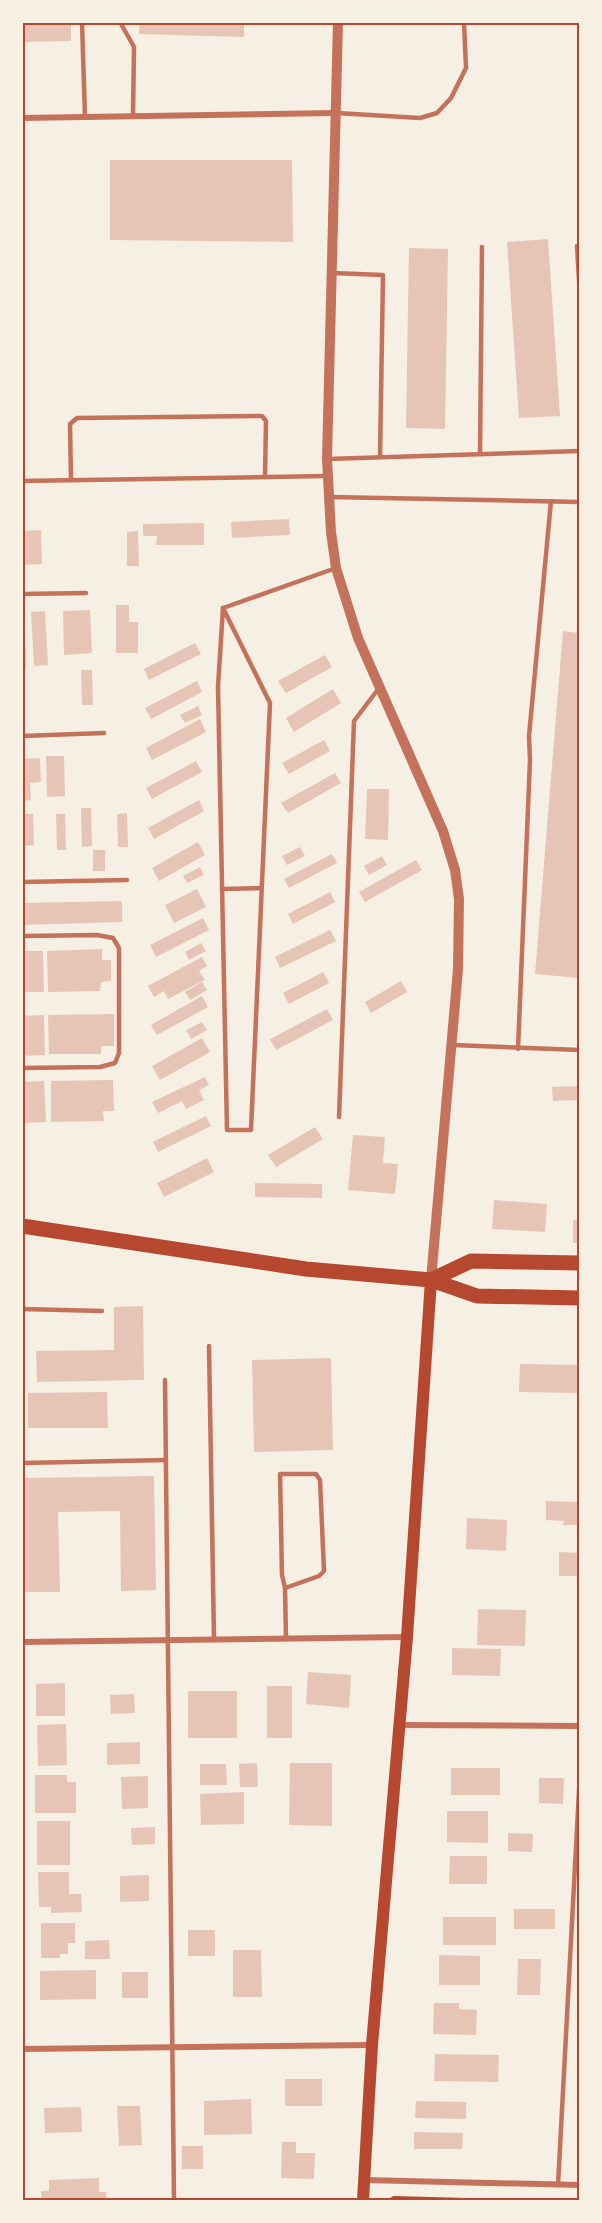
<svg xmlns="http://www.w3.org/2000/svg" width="602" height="2223" font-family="Ubuntu,sans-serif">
	<rect width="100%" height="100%" fill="#f6efe4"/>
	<g fill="#e6c5b7">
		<polygon points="22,22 71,22 71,41 22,42"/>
		<polygon points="140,22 244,22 244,37 139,34"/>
		<polygon points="110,160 292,160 293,242 110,240"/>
		<polygon points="548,239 560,416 519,418 507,242"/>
		<polygon points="409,248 448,249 445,429 406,428"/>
		<polygon points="289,519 290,535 232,538 231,522"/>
		<polygon points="204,523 204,545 156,545 157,536 143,536 143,524"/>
		<polygon points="41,530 42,564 22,565 22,531"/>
		<polygon points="138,531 139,566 127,566 127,532"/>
		<polygon points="116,605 129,605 129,622 138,622 138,653 116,653"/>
		<polygon points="90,610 92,653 64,655 63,611"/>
		<polygon points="45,611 48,665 34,666 31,612"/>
		<polygon points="563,631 579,633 579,978 535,974"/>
		<polygon points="195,643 201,654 149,680 144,669"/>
		<rect x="22" y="648" width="4" height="20"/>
		<polygon points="325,655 332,667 286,693 278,681"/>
		<polygon points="81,670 92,670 93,705 82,705"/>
		<polygon points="197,681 202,692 151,719 145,708"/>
		<polygon points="333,689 341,703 294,732 286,718"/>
		<polygon points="198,706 202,715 185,723 180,715"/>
		<polygon points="200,719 206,732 152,760 146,748"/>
		<polygon points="324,740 330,751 289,774 282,763"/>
		<polygon points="46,756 64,756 65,796 47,797"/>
		<polygon points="40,758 41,782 30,783 31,800 22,801 22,759"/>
		<polygon points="196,761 202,772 152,799 146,788"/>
		<polygon points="335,773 341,783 288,813 281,803"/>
		<polygon points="367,789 389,789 388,840 365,839"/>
		<polygon points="199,800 204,811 154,839 148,828"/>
		<polygon points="81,808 91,808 92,846 82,847"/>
		<polygon points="127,813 128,847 118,847 117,814"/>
		<polygon points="24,814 33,814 34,845 25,846"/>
		<polygon points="56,814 65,814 66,850 57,850"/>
		<polygon points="198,842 205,855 159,881 152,868"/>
		<polygon points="300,847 305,856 287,865 282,856"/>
		<rect x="93" y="850" width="12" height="21"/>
		<polygon points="332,854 337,863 289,888 284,879"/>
		<polygon points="382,856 387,865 369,875 364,866"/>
		<polygon points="416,860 422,870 365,902 359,892"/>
		<polygon points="200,867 204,875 187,883 183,876"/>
		<polygon points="197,889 206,907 174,923 165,905"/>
		<polygon points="330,892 335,902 293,924 288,914"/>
		<polygon points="122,901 122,922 22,925 22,903"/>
		<polygon points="203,918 209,930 156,957 150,945"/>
		<polygon points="330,930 336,941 280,968 275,957"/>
		<polygon points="201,943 206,951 189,960 185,952"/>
		<polygon points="102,949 102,960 111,960 111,981 101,982 100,991 48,992 47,951"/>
		<polygon points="22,951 43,951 44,992 22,992"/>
		<polygon points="202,957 207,966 199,971 205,980 168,999 164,991 154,997 148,986"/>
		<polygon points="323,972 329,983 289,1004 283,993"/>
		<polygon points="401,981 407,992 371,1013 365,1002"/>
		<polygon points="202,982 207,990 190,1000 185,992"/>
		<polygon points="202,996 208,1007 157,1035 151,1025"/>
		<polygon points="327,1009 333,1020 276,1050 270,1039"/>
		<polygon points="114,1014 114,1046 101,1046 101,1054 49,1054 48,1015"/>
		<polygon points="44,1015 45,1055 22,1056 22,1016"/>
		<polygon points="202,1022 207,1030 191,1039 186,1030"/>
		<polygon points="202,1038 210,1052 160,1080 152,1066"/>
		<polygon points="205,1077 209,1085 199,1090 204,1100 186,1109 182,1101 158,1113 152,1102"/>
		<polygon points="113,1080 114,1111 103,1111 104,1121 51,1122 51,1081"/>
		<polygon points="44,1081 46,1122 22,1123 22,1082"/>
		<polygon points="579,1086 579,1100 553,1101 552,1087"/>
		<polygon points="206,1116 211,1126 158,1152 153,1142"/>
		<polygon points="315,1127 323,1139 276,1167 268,1155"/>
		<polygon points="353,1135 385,1137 383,1163 398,1164 395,1194 348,1190"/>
		<polygon points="207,1158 214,1172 164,1197 157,1183"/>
		<polygon points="255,1183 322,1184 322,1198 255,1197"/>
		<polygon points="494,1200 547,1204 545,1232 492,1229"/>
		<rect x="573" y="1220" width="6" height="23"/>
		<polygon points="143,1306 144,1380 37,1382 36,1351 114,1350 114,1307"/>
		<polygon points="331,1358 333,1450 254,1452 252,1360"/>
		<polygon points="520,1364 579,1365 579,1393 519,1392"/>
		<polygon points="107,1392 108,1428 28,1428 28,1393"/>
		<polygon points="154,1476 156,1590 121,1591 120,1511 58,1512 60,1592 25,1592 23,1478"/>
		<polygon points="546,1501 577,1502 577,1525 563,1525 564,1521 546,1520"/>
		<polygon points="467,1518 507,1520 506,1551 466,1549"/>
		<polygon points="559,1552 579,1553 578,1576 559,1576"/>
		<polygon points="478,1609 526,1610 525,1646 477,1645"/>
		<polygon points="452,1648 501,1649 500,1676 452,1675"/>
		<polygon points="308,1672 351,1675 349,1708 306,1704"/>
		<polygon points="65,1683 65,1716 36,1716 36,1684"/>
		<rect x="267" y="1686" width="25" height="52"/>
		<rect x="188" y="1691" width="49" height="47"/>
		<polygon points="134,1694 135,1713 111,1714 110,1695"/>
		<polygon points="66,1724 67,1765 38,1766 37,1725"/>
		<polygon points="140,1742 140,1764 107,1765 107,1743"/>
		<polygon points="257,1763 258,1787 240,1787 239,1764"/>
		<polygon points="290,1763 332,1763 332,1826 289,1825"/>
		<polygon points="200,1764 226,1764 227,1785 200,1785"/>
		<rect x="451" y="1768" width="49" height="27"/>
		<polygon points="35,1775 67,1775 67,1782 76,1782 76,1813 35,1813"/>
		<polygon points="148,1776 148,1808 122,1809 121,1777"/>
		<polygon points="539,1778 564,1778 563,1804 539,1803"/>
		<polygon points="244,1792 244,1824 201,1825 200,1794"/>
		<polygon points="447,1811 488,1811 488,1843 447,1842"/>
		<rect x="37" y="1821" width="33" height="44"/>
		<polygon points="155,1827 155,1844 132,1845 131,1828"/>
		<polygon points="508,1833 533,1834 532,1852 508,1851"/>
		<polygon points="450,1856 487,1856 487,1884 449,1884"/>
		<polygon points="38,1872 69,1872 69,1894 81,1894 82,1912 51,1913 51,1907 39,1907"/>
		<polygon points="149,1875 149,1901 120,1902 120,1876"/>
		<rect x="514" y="1909" width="41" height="20"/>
		<rect x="443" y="1917" width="53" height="28"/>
		<polygon points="41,1923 75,1923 75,1943 68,1943 68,1954 60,1954 60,1958 41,1958"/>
		<rect x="188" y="1930" width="27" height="26"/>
		<polygon points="109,1940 110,1959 85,1959 85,1941"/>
		<polygon points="233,1950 261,1950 262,1997 233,1997"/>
		<polygon points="439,1955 480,1956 480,1985 439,1985"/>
		<polygon points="518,1959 541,1959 540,1995 517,1995"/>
		<polygon points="96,1970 96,1999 40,2000 40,1971"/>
		<rect x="122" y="1972" width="26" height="26"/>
		<polygon points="434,2003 459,2003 459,2009 477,2010 476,2035 433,2034"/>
		<polygon points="435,2054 499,2055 498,2082 434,2081"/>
		<rect x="285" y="2079" width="37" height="27"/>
		<polygon points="251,2099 252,2134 204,2135 204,2101"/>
		<polygon points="416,2101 466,2102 466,2119 415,2118"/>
		<polygon points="117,2106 140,2106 142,2145 119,2146"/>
		<polygon points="81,2107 82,2132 45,2133 44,2108"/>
		<polygon points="414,2132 463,2133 462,2149 414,2149"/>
		<polygon points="282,2142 296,2142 296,2153 315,2153 314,2179 281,2178"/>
		<rect x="182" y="2146" width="21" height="23"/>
		<polygon points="99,2178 99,2192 106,2192 107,2200 41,2200 41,2191 49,2191 49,2180"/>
	</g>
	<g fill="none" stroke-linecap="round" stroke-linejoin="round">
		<polyline stroke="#b5482f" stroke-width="4" points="391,2200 394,2198 467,2200"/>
		<g stroke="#c5725c" stroke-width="4.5">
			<polyline points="82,22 85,117"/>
			<polyline points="120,22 134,47 133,116"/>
			<polyline points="337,113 420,118 437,113 451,98 466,68 464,22"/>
			<polyline points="577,246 580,297"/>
			<polyline points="332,273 383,275 380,457"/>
			<polyline points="480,454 482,247"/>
			<polyline points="327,459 580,451"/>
			<polyline points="71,480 70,424 77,418 262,416 266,421 265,477"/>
			<polyline points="22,481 327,476"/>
			<polyline points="330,497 580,502"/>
			<polyline points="22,594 86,593"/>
			<polygon points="223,608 270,703 251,1130 227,1130 218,687"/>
			<polyline points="223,608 336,568"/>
			<polyline points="22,736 104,733"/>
			<polyline points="22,882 127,880"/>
			<polyline points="222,889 262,888"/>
			<polyline points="22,936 97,935 113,938 119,948 119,1053 115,1063 100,1067 22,1068"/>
			<polyline points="453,1045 580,1050"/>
			<polyline points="518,1049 530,760 529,736 551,501"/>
			<polyline points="339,1117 354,721 379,688"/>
			<polyline points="22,1309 102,1311"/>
			<polyline points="209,1346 214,1640"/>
			<polyline points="165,1380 174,2200"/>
			<polyline points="22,1463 166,1460"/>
			<polyline points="285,1588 319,1576 324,1571 320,1480 316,1474 280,1474 282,1575 285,1588 286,1639"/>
			<polyline points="558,2185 580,1772"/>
		</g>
		<g stroke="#c5725c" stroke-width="6">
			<polyline points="22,118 336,113"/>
			<polyline points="22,1642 407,1637"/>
			<polyline points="400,1725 580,1726"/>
			<polyline points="22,2049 372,2045"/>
			<polyline points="364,2180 580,2185"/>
		</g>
		<polyline stroke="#c5725c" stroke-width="10" points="338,22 327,459 331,532 336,568 358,638 443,831 455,870 459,899 458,969 431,1280"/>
		<polyline stroke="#b5482f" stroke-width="12" points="363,2200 372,2045 407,1637 431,1280"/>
		<g stroke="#b5482f" stroke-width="15">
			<polyline points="22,1226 306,1269 431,1280 477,1296 580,1298"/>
			<polyline points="431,1280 471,1261 580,1263"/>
		</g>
	</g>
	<rect width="602" height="2223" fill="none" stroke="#f6efe4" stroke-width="48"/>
	<rect x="24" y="24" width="554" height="2175" fill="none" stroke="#b5482f" stroke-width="2"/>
</svg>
